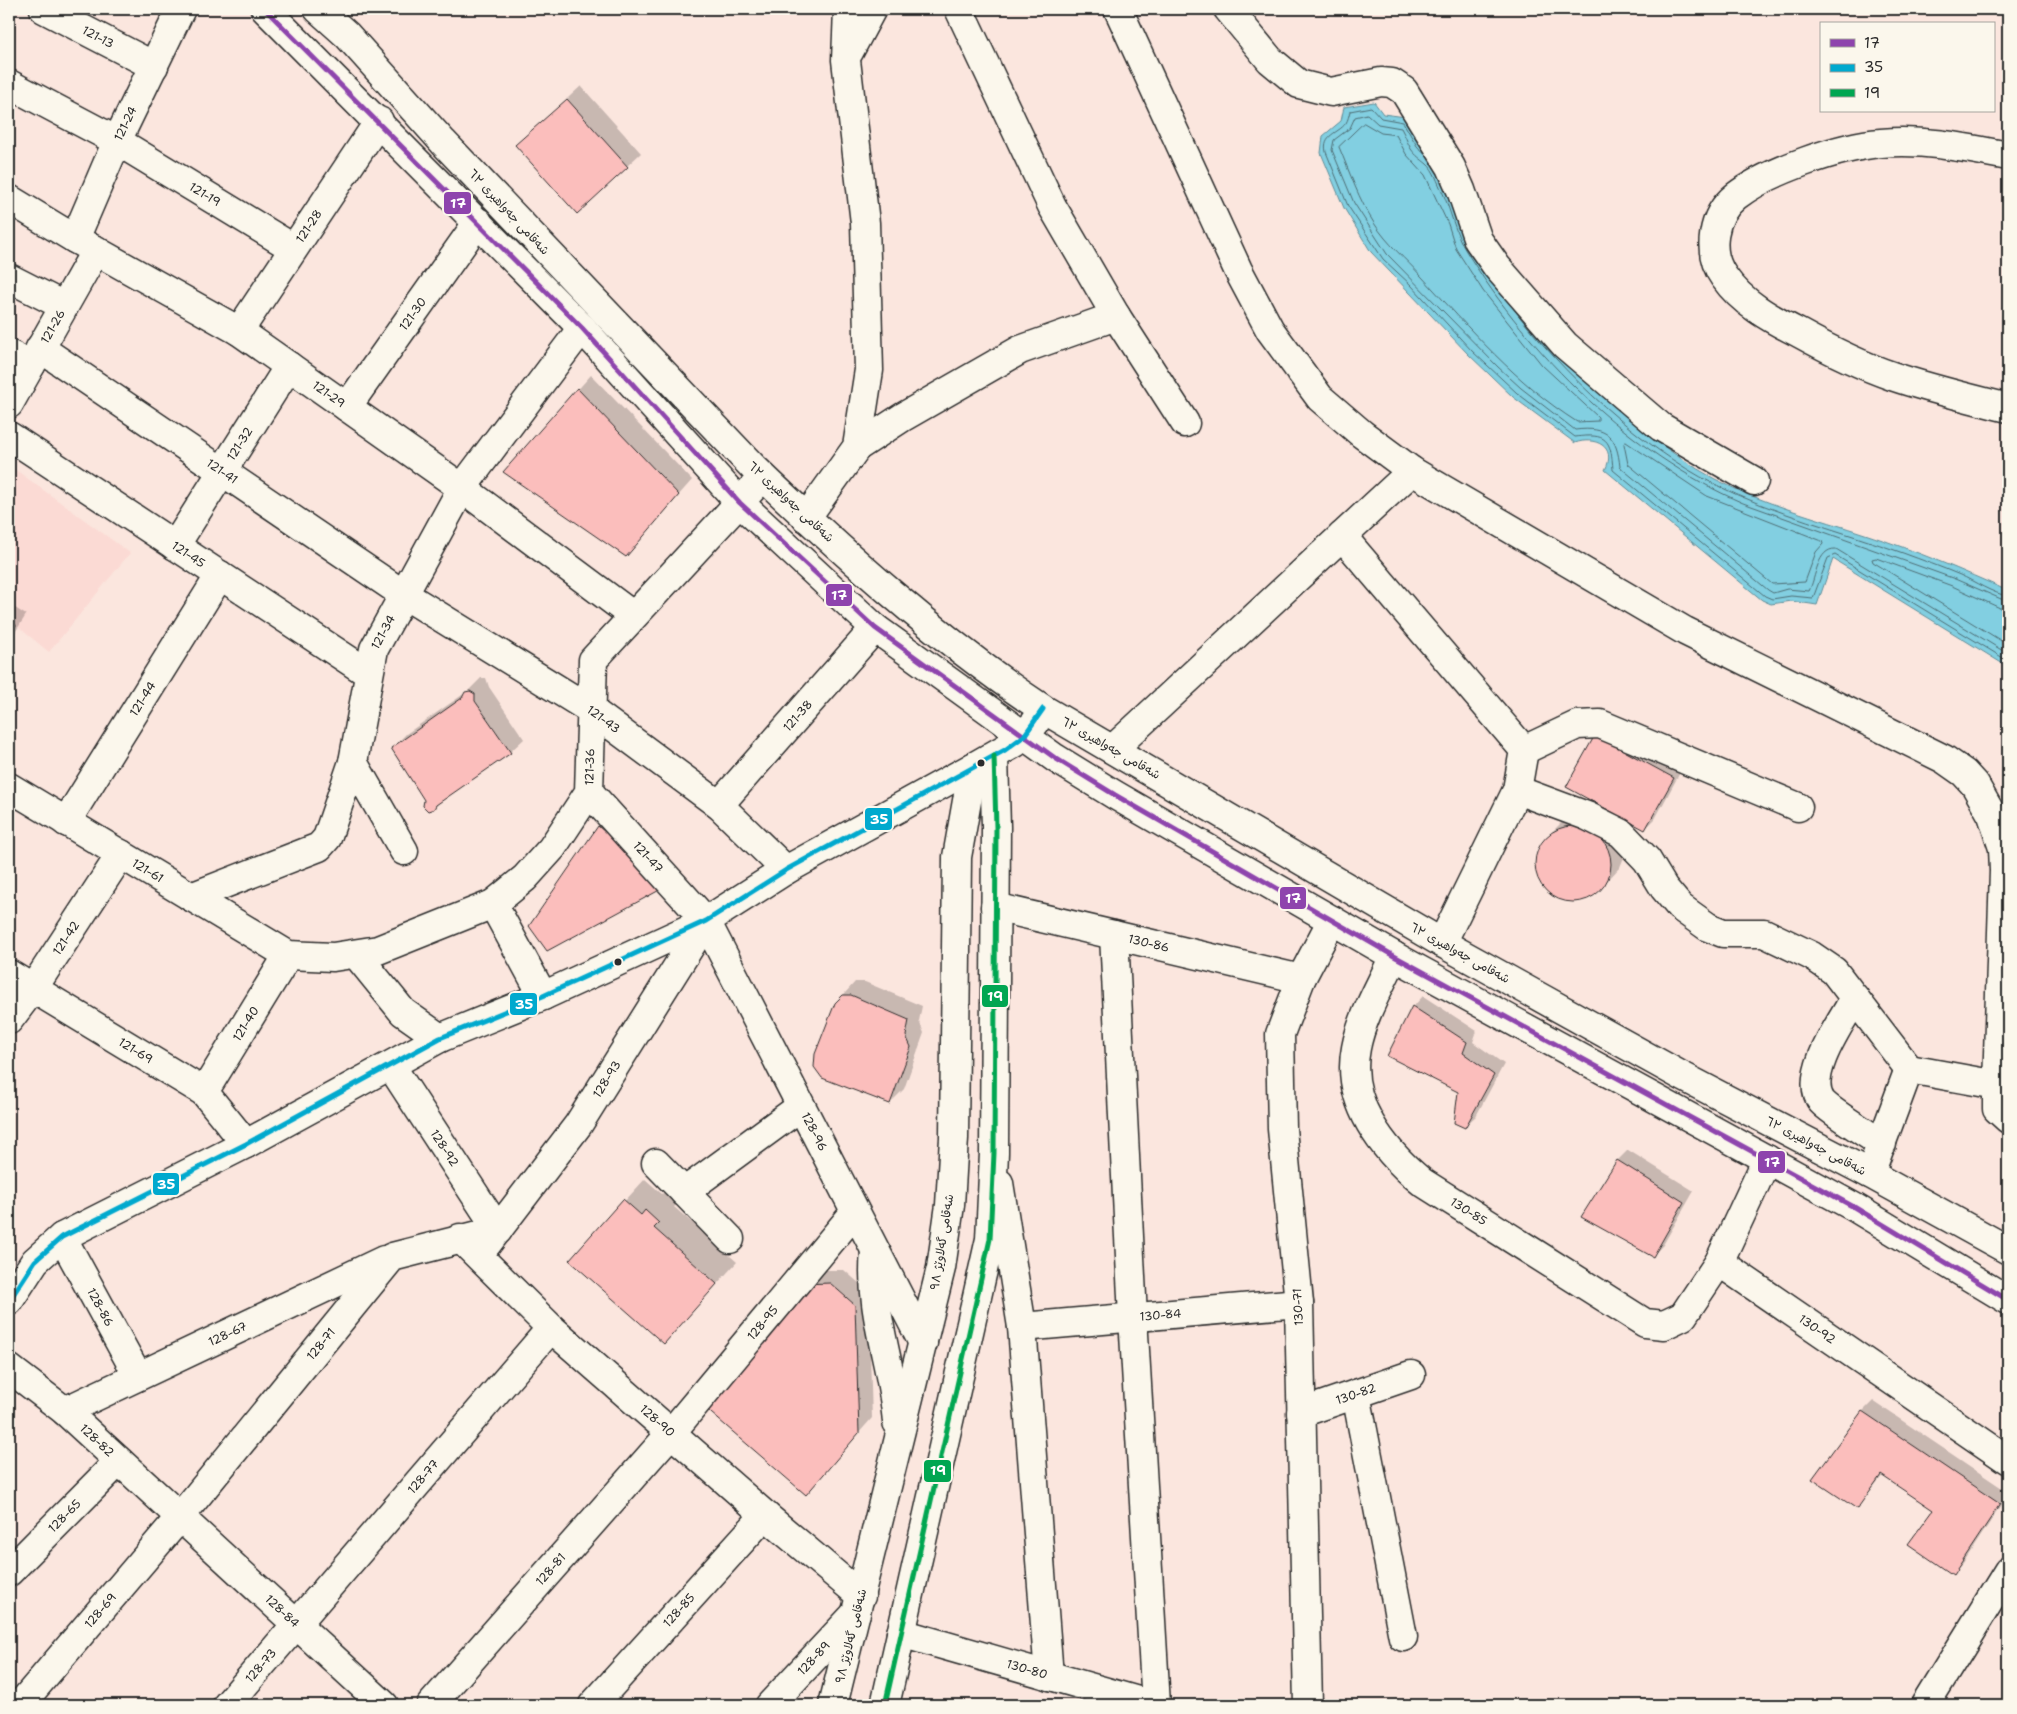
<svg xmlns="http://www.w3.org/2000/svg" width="2017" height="1714" font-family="'Shantell Sans','Playpen Sans Arabic',sans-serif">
	<rect width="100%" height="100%" fill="#fbe6de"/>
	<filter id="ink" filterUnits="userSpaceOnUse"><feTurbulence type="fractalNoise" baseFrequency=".02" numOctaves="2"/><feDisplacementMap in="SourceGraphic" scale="10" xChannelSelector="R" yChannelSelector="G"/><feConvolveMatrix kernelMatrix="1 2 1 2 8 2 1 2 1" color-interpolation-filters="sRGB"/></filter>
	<g filter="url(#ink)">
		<polygon fill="#fbdad4" points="9,465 130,553 49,652 17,626 9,638"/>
		<path fill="#82cfe1" stroke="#5f8d98" d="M1374,102L1383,114L1406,117L1586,380C1625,417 1667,453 1715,479C1763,504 1817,518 1868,535C1916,551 1962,570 2008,591V667L1833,559L1817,605L1791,601L1771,604L1762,600L1605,470C1618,446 1594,436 1575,443L1513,397L1468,354L1371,252L1344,208L1321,153L1323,136L1341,121L1344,107Z"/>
		<g fill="#0003">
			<polygon points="581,86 641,153 627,166 531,132"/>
			<polygon points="591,375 692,480 626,555 504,472"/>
			<polygon points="9,604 26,615 9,642"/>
			<polygon points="481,678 486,678 489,687 524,739 510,752 442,800 434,808 425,800 392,748 406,734 468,691"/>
			<polygon points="1596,736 1683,767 1655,819 1645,829"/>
			<polygon points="1581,812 1625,855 1620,867 1598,891 1587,898 1575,901 1562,899 1551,893 1542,884 1537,872 1536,860 1539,848 1546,838 1560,824"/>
			<polygon points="613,813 680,872 667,885 530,926 599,827"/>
			<polygon points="855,982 865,982 922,1006 919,1021 924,1033 904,1089 890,1103 836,1003"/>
			<polygon points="1423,996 1477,1031 1473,1042 1504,1064 1476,1116 1465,1126 1459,1091 1413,1007"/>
			<polygon points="1628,1150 1694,1191 1663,1245 1653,1255 1583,1217 1618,1160"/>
			<polygon points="645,1179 662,1194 666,1190 679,1202 674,1207 737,1262 664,1342 571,1260"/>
			<polygon points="817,1270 844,1270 868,1291 872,1418 806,1493 706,1406"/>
			<polygon points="1873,1401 2008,1492 2008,1495 1963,1563 1953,1573 1934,1510 1883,1475 1857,1507 1862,1412"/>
		</g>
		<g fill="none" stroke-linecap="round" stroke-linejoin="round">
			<g stroke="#4e6d74" stroke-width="1">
				<path d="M1364,123L1381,133L1396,135L1406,154L1425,175L1448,224L1456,249L1483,291L1542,365L1598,417V421L1577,422C1517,384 1469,328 1422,277C1405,258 1388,245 1374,223C1359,200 1350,173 1339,147Z"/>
				<path d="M1427,157L1417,146L1403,122L1381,118L1371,107L1350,111C1349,115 1348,120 1346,123C1338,134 1322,134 1326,152L1348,206L1383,259L1411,285L1472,351L1517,393L1575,437C1607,433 1611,439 1613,470L1765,596L1772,599L1791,596L1813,598L1828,558L1835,555L2008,661"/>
				<path d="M1513,308C1561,372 1642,448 1714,484C1774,514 1840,530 1903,553C1922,560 1941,567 1960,575C1974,581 1993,594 2008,596"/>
				<polygon points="1626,442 1707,496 1822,541 1823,544 1816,552 1805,582 1772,584 1628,464 1624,444"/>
				<path d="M2008,602L1955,579L1743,503C1630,454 1530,355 1466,251C1455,234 1451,210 1442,191C1438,183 1434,170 1427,164C1421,159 1416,156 1411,149C1407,142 1405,135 1401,128L1378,124L1367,114L1355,117L1350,128L1334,140L1332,150L1354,203L1387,254L1498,367L1521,388L1575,430C1608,426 1617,437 1620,467L1768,590L1773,593L1787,589L1809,591C1816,578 1817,548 1836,549L2008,654"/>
				<polyline points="2008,609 2000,608 1952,586 1876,558 1872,559 1873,562 2008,645"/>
			</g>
		</g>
		<g fill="#fbbebc" stroke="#2b2b2b">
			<polygon points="567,99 628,167 577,214 515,145"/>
			<polygon points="577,388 679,495 626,557 503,472"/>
			<polygon points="9,621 16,625 9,638"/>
			<polygon points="470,691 475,694 475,701 511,753 436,805 434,809 428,811 423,806 424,800 391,748 462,698 465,692"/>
			<polygon points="1595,735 1674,778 1645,830 1566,787"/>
			<circle cx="1573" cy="864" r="38"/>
			<polygon points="598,826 667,886 547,951 529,926"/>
			<polygon points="843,995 851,995 909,1020 906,1036 911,1047 890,1104 822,1078 814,1067 815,1054 835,1003"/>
			<polygon points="1412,1006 1467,1042 1463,1053 1494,1075 1465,1128 1454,1123 1458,1092 1387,1056"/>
			<polygon points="1617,1160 1684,1202 1653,1257 1581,1217"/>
			<polygon points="623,1199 641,1215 645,1210 659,1223 654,1228 717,1284 664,1344 569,1260"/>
			<polygon points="830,1283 855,1305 859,1433 806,1495 704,1407 802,1284"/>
			<polygon points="1862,1411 2000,1504 1953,1575 1908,1544 1933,1510 1881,1475 1857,1509 1812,1479"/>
		</g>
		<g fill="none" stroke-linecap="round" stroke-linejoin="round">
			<g stroke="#2b2b2b" stroke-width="31">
				<g id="minor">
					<path id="s1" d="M44,9L154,66"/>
					<polyline points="959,9 1052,206 1116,316 1185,423"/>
					<polyline points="1118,9 1238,270 1270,330 1320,398 1362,434 1412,471 1685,631 1944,759 1964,773 1975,785 1992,815 2003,848 2004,871 1997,1085 1909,1069 1870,1174"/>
					<polyline points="1228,9 1270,60 1299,84 1331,92 1381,82 1392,83 1404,91 1451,167 1461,190 1478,240 1497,267 1565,345 1661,427 1754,481"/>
					<polyline points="849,52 872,9"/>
					<path id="s2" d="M9,84L117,141L293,248"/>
					<path d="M2008,156C1966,148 1924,139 1881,143C1841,146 1768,171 1736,196C1712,215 1706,252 1724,277C1742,303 1771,319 1799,333C1828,349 1860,365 1892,376C1930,389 1969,398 2008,408"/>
					<path id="s3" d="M9,199L75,239L239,331L462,488L632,615"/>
					<path id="s4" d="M75,239L117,141L181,9"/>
					<polyline points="9,278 64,306"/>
					<path id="s5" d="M239,331L379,121"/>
					<path id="s6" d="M40,348L403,594L591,710L719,805L786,870"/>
					<polyline points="9,354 31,365"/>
					<path id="s7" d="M9,404L96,250"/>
					<path id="s8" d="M347,407L478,222"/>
					<path id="s9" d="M9,436L368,673"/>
					<polyline points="857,447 903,417 1020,350 1116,316"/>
					<polyline points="806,518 857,447 869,370 865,223 846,60 848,9"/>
					<polyline points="1342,536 1524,750 1517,790 1442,943"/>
					<path id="s10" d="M175,546L289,366"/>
					<polyline points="1113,749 1412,471"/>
					<polyline points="1524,750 1577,725 1600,724 1798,807"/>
					<polyline points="353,762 404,851"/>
					<path id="s11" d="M9,787L288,955L333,957L378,950L493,904L525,878L552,848L589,792L593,660L763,477"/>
					<polyline points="1517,790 1587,816 1621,833 1647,860 1664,888 1680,907 1708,927 1723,933 1764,933 1812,956 1834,971 1909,1069"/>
					<path id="s12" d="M589,792L706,921L923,1343"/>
					<path id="s13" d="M719,805L875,628"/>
					<path id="s14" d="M66,822L220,575"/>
					<path id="s15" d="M191,897L319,847L327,838L353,762L374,649L462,488L582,328"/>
					<polyline points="493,904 543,996"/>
					<path id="s16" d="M995,907L1301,979"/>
					<polyline points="1114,935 1133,1317 1156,1705"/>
					<polyline points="356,954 403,1012 440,1038"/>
					<path id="s17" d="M1394,956C1381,985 1362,1016 1356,1048C1345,1102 1383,1150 1422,1182L1645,1323L1664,1325L1683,1316L1719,1262L1767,1159"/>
					<path id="s18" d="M9,974L204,1092L246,1144"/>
					<path d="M1855,998C1842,1021 1802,1076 1822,1102C1831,1112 1868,1134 1882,1144"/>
					<path id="s19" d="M9,1020L34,987L121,854"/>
					<path id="s20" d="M391,1066L498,1230"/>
					<polyline points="1997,1085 1997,1109 2008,1119"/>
					<path id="s21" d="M204,1092L288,955"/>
					<polyline points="656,1163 730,1239"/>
					<polyline points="999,1183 1022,1327 1049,1676"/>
					<polyline points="684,1192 800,1107"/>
					<path id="s22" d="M62,1237L138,1376"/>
					<path id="s23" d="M460,1238L551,1328L765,1515L861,1596"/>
					<path id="s24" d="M487,1244L578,1125L706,921"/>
					<path id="s25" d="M1719,1262L2008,1460"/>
					<polyline points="9,1301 35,1261 62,1237 246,1144 440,1038 543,996 706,921 786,870 973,767"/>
					<path id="s26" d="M1022,1327L1299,1303"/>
					<path id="s27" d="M9,1368L65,1411L384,1705"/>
					<polyline points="1356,1394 1403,1637"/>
					<path id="s28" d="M65,1411L384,1260"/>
					<path id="s29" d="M1301,1413L1411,1375"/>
					<path id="s30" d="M9,1572L119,1461"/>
					<path id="s31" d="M901,1633L1152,1705"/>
					<path id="s32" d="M20,1705L180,1517L392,1257L498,1230"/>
					<path id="s33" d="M227,1705L551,1328"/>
					<path id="s34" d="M431,1705L671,1433L855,1212"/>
					<path id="s35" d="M593,1705L765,1515"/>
					<path id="s36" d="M770,1705L856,1613"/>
					<polyline points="1308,1705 1299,1303 1282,1129 1280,1034 1301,979 1332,920"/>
					<polyline points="1925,1705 2008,1571"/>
				</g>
			</g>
			<g stroke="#2b2b2b" stroke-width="31">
				<g id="major">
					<polyline points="265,9 582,328 740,503 875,628 1055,758 1115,795 1394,956 1854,1207 2008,1300"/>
					<path d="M318,9L347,35L443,142L753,467C844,554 938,639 1043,709L1442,943L1682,1076L1870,1174L2008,1250"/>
					<path d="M875,1251C869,1315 892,1360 897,1422"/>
					<polyline points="833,1705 941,1268 950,1205 954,1138 957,857 973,767 1015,743 1035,723"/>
					<polyline points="885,1705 990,1239 994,1153 996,827 994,756"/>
				</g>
			</g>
			<use href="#minor" stroke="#fbf7ec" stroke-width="28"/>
			<use href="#major" stroke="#fbf7ec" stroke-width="28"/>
			<g stroke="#fbf7ec" stroke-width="9">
				<polyline id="bus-1" points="265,9 582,328 740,503 875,628 1055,758 1115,795 1394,956 1854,1207 2008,1300"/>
			</g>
			<g stroke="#fbf7ec" stroke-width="9">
				<polyline id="bus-2" points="9,1301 35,1261 62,1237 246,1144 440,1038 543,996 706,921 786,870 1005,750 1024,736 1043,709"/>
			</g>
			<g stroke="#fbf7ec" stroke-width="9">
				<polyline id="bus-3" points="885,1705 990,1239 994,1153 996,827 994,756"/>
			</g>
			<use href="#bus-1" stroke="#8e44ad" stroke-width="5"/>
			<use href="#bus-2" stroke="#00a9ce" stroke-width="5"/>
			<use href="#bus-3" stroke="#00a651" stroke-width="5"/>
		</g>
	</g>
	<g fill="#2b2b2b" stroke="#fbf7ec" stroke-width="2">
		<circle cx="981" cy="763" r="4.5"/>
		<circle cx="618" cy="962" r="4.5"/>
	</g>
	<g text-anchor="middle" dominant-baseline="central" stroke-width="4" stroke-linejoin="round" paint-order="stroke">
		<g font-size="12" fill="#2b2b2b" stroke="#fbf7ec">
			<text stroke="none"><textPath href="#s1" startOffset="61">121-13</textPath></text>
			<text stroke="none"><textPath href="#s4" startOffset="126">121-24</textPath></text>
			<text stroke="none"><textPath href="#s2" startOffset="225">121-19</textPath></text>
			<text transform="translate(509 212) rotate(47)">شەقامی جەواهیری ٦٣</text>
			<text stroke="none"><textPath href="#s5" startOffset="126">121-28</textPath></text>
			<text stroke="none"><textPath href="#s8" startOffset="114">121-30</textPath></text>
			<text stroke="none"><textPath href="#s7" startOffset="89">121-26</textPath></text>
			<text stroke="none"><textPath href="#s3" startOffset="375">121-29</textPath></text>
			<text stroke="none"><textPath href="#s10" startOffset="121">121-32</textPath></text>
			<text stroke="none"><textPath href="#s6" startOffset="220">121-41</textPath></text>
			<text transform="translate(791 502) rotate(43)">شەقامی جەواهیری ٦٣</text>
			<text stroke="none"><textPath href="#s9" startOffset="215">121-45</textPath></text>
			<text stroke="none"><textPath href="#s15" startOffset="364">121-34</textPath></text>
			<text stroke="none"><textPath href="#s14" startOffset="145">121-44</textPath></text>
			<text stroke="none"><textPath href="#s13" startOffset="119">121-38</textPath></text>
			<text stroke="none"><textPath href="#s6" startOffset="675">121-43</textPath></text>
			<text transform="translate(1111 748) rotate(30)">شەقامی جەواهیری ٦٣</text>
			<text stroke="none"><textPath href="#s11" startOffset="714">121-36</textPath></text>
			<text stroke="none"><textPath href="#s12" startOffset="88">121-47</textPath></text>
			<text stroke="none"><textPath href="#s11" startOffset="162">121-61</textPath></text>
			<text stroke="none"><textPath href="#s19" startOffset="100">121-42</textPath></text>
			<text stroke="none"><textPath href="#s16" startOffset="158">130-86</textPath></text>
			<text transform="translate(1460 953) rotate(29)">شەقامی جەواهیری ٦٣</text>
			<text stroke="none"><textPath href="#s21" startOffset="80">121-40</textPath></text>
			<text stroke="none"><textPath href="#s18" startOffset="148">121-69</textPath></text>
			<text stroke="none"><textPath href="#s24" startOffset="204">128-93</textPath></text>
			<text stroke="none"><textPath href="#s12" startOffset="411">128-96</textPath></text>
			<text transform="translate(1816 1146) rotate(28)">شەقامی جەواهیری ٦٣</text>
			<text stroke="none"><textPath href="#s20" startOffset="98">128-92</textPath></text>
			<text stroke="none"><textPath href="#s17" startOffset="312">130-85</textPath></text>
			<text transform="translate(942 1242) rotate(-81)">شەقامی گەلاوێژ ٩٨</text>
			<text stroke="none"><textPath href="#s22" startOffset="80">128-86</textPath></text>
			<text transform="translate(1298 1307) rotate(-93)">130-71</text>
			<text stroke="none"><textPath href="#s26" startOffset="139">130-84</textPath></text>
			<text stroke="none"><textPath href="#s34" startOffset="506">128-95</textPath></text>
			<text stroke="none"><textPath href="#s25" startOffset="119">130-92</textPath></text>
			<text stroke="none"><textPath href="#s28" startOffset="180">128-67</textPath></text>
			<text stroke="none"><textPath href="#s32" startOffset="470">128-71</textPath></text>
			<text stroke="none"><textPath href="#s29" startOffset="58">130-82</textPath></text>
			<text stroke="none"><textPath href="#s23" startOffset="269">128-90</textPath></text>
			<text stroke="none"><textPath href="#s27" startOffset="114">128-82</textPath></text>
			<text stroke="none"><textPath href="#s33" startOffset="301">128-77</textPath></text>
			<text stroke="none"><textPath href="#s30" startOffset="79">128-65</textPath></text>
			<text stroke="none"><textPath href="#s34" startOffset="181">128-81</textPath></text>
			<text stroke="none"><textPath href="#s35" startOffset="128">128-85</textPath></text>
			<text stroke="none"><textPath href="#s32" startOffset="124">128-69</textPath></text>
			<text stroke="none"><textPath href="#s27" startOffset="366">128-84</textPath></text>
			<text transform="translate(851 1636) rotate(-76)">شەقامی گەلاوێژ ٩٨</text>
			<text stroke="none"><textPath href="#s36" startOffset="64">128-89</textPath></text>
			<text stroke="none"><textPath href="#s33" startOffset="52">128-73</textPath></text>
			<text stroke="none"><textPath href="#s31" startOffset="131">130-80</textPath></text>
		</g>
	</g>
	<g stroke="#fbf7ec" stroke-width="2">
		<rect x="443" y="191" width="29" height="24" rx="5" fill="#8e44ad"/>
		<rect x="825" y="583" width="28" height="24" rx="5" fill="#8e44ad"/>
		<rect x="864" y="807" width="29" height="24" rx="5" fill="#00a9ce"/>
		<rect x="1279" y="886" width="28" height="24" rx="5" fill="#8e44ad"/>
		<rect x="981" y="984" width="28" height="24" rx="5" fill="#00a651"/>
		<rect x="509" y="992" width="29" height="24" rx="5" fill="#00a9ce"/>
		<rect x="1757" y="1150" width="29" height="24" rx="5" fill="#8e44ad"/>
		<rect x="152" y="1172" width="28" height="24" rx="5" fill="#00a9ce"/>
		<rect x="923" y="1459" width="29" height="24" rx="5" fill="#00a651"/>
	</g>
	<g font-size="14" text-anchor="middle" font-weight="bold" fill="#fff">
		<text x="458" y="208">17</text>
		<text x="839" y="600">17</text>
		<text x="879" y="824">35</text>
		<text x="1293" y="903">17</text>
		<text x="995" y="1001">19</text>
		<text x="524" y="1009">35</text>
		<text x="1772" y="1167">17</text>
		<text x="166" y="1189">35</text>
		<text x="938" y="1475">19</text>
	</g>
	<rect width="2017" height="1714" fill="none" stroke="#fbf7ec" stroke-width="30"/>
	<rect x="15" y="15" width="1987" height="1684" fill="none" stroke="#2b2b2b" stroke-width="2" filter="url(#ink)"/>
	<rect x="1820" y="22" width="175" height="90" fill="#fbf7ec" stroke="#a8a59f"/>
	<rect x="1830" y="39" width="25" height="8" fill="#8e44ad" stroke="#a8a59f"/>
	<text x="1864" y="48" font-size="15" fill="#2b2b2b">17</text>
	<rect x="1830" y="64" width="25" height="8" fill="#00a9ce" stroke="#a8a59f"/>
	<text x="1864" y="72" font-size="15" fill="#2b2b2b">35</text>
	<rect x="1830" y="89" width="25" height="8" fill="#00a651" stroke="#a8a59f"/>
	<text x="1864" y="98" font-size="15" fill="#2b2b2b">19</text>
</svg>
